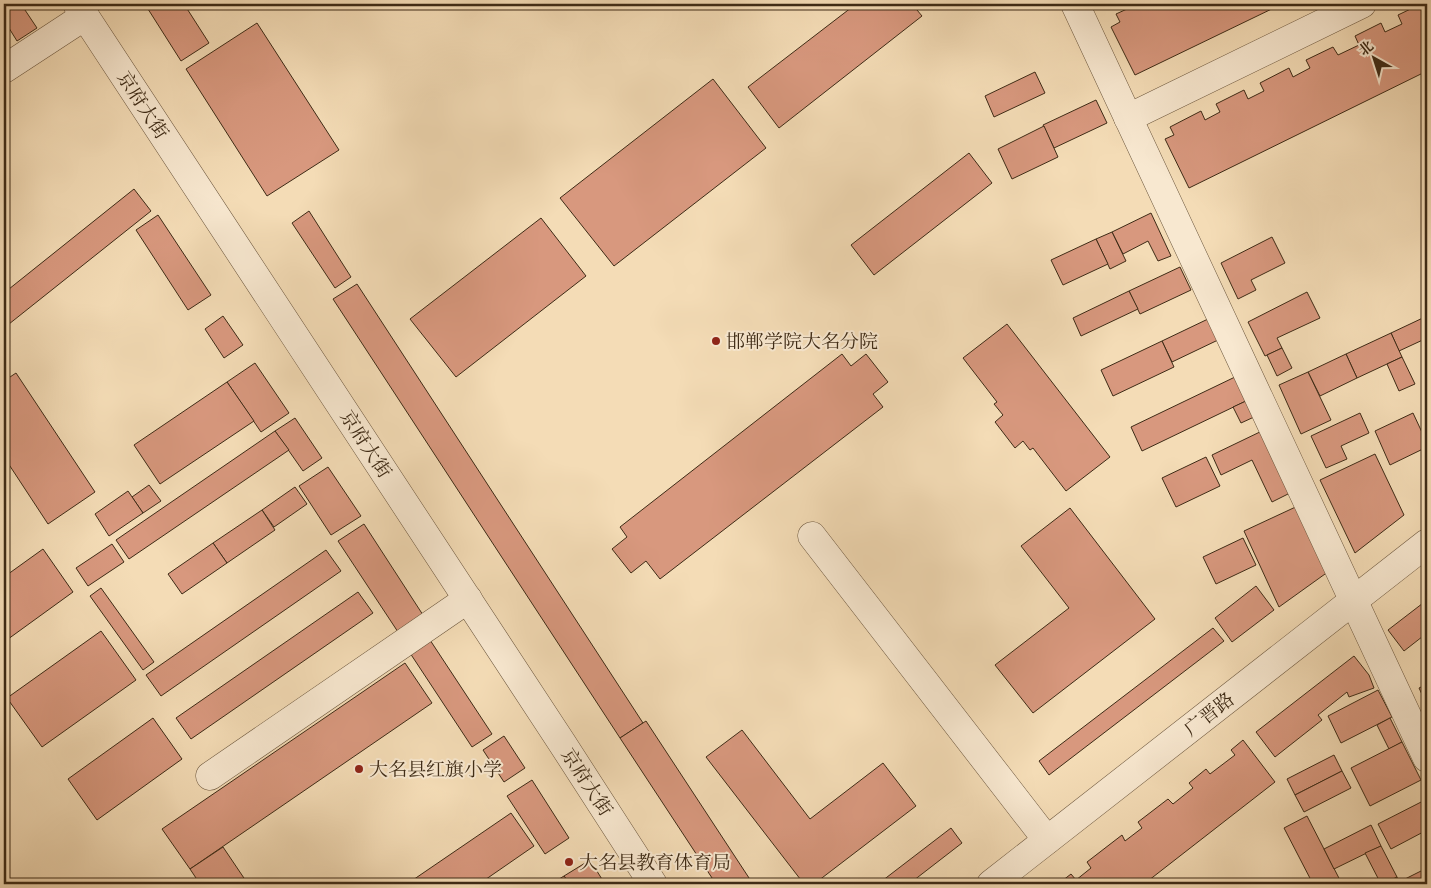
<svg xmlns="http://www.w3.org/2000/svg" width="1431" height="888" font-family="'IM FELL Great Primer','Noto Serif SC',serif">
	<rect width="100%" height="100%" fill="#f4dcb6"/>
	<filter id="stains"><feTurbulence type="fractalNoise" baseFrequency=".004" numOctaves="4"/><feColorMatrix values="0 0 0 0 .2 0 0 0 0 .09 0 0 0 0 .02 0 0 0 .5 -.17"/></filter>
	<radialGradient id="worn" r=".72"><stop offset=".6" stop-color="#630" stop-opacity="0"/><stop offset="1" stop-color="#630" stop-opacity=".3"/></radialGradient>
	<g fill="#d8987e" stroke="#3e2b16">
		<polygon points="4,4 21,4 37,28 17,41 4,20"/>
		<polygon points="156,4 184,4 209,43 181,61 148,9"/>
		<polygon points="856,4 912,4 922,16 779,128 748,87"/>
		<polygon points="1138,4 1150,4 1152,7 1159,4 1282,4 1135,75 1111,27 1120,22 1116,14"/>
		<polygon points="1421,4 1427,4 1427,71 1189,188 1165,139 1174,135 1170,127 1201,111 1205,120 1220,112 1216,104 1244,90 1248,99 1264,91 1260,83 1289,68 1293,77 1310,68 1306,60 1333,47 1338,55 1359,45 1355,36 1381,23 1385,32 1402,24 1398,15"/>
		<polygon points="257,23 339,150 267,196 186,69"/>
		<polygon points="1035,72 1045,93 994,117 985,96"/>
		<polygon points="713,79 766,148 614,266 560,198"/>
		<polygon points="1096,100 1107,123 1054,148 1043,125"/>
		<polygon points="1044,126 1058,157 1012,179 998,149"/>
		<polygon points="969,153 992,183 874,275 851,245"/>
		<polygon points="134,189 151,211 4,328 4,293"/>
		<polygon points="309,211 351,277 335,288 292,223"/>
		<polygon points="1151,213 1171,256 1158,261 1148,241 1123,254 1112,232"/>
		<polygon points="158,215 211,295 188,310 136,230"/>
		<polygon points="541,218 586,276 456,377 410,319"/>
		<polygon points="1112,232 1126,261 1110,269 1096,239"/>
		<polygon points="1272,237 1285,263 1251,280 1256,290 1238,299 1221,263"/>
		<polygon points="1096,239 1108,264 1063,285 1051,260"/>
		<polygon points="1180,267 1191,290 1140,314 1129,291"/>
		<polygon points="357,284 643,723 620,738 333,299"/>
		<polygon points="1129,291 1138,309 1081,336 1073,318"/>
		<polygon points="1307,292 1320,318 1277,338 1282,348 1265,356 1248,322"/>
		<polygon points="223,316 243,345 224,358 205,329"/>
		<polygon points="1427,316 1427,338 1399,351 1391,333"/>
		<polygon points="1208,319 1218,340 1172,362 1162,341"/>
		<polygon points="1007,324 1110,457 1066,491 1033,448 1030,450 1023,441 1015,448 995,422 1003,415 994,404 997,402 963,358"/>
		<polygon points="1391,333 1402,357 1357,378 1346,354"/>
		<polygon points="1162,341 1174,367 1113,396 1101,370"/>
		<polygon points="1282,348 1292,368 1277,376 1267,355"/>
		<polygon points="842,354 851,366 866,354 888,382 873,394 883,407 660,579 646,561 631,573 612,549 627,537 620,527"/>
		<polygon points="1346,354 1357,378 1320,396 1308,372"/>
		<polygon points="1402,357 1415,384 1399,391 1387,364"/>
		<polygon points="255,363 289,413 261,432 227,382"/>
		<polygon points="1308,372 1331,420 1301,434 1279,385"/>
		<polygon points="16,373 95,492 48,524 4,457 4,381"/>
		<polygon points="1235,377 1246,401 1142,451 1131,427"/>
		<polygon points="227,382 254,421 160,484 134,445"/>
		<polygon points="1246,401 1254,417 1241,423 1233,407"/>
		<polygon points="1360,413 1369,433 1341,446 1347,459 1326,468 1311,436"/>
		<polygon points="1413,413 1427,443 1427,447 1390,465 1375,431"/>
		<polygon points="295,418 322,458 303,471 275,431"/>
		<polygon points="1264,430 1294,491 1272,502 1252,460 1221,475 1212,455"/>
		<polygon points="275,431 289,450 129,559 116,540"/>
		<polygon points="1375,454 1404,515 1355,553 1320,480"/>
		<polygon points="1206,457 1220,486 1176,507 1162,478"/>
		<polygon points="328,467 361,516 331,535 299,486"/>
		<polygon points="149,485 161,501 143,513 132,497"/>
		<polygon points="295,487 307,504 274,527 262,510"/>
		<polygon points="128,491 143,513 109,536 95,514"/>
		<polygon points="1302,504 1332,569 1279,607 1244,531"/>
		<polygon points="1070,508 1155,619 1033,713 995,665 1069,608 1021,546"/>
		<polygon points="262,510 275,530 227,563 213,543"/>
		<polygon points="364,524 423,615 398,632 338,541"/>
		<polygon points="1243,538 1256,565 1216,584 1203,557"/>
		<polygon points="213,543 227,563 182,594 168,574"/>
		<polygon points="112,544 124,562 88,586 76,568"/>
		<polygon points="43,549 73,592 4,642 4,577"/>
		<polygon points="326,550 341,571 161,696 146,675"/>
		<polygon points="1256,586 1274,610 1232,642 1215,618"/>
		<polygon points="101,588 154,662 143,670 90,596"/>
		<polygon points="358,592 373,613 191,739 176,718"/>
		<polygon points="1427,600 1427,633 1404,651 1388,630"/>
		<polygon points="1213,628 1224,641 1049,775 1039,761"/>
		<polygon points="101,631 136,680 42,747 7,698"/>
		<polygon points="430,640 492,734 472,747 410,653"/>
		<polygon points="1354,656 1369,675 1374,688 1349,697 1347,692 1318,715 1322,720 1275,757 1256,732"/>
		<polygon points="405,663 432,703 190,869 162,829"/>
		<polygon points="1427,684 1427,702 1426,703 1419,688"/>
		<polygon points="1378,690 1392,717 1341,743 1328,716"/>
		<polygon points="153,718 182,759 97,820 68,779"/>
		<polygon points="1390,718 1402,742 1389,749 1377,725"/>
		<polygon points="646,721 753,884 716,884 620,738"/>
		<polygon points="742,730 810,819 883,763 916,806 814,884 804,884 706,757"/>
		<polygon points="504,736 525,768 504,782 483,750"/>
		<polygon points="1243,740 1275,782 1144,884 1058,884 1071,874 1076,880 1091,868 1087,862 1122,835 1125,841 1142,828 1138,822 1168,799 1173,804 1193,788 1189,783 1206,769 1210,774 1235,755 1231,750"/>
		<polygon points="1402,742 1421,780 1370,806 1351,768"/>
		<polygon points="1334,755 1342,771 1295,795 1287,779"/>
		<polygon points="1342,771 1351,788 1304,812 1295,795"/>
		<polygon points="532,780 569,838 545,854 507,796"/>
		<polygon points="1427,799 1427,830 1391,849 1378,824"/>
		<polygon points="511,813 534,846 479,884 407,884"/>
		<polygon points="1307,816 1324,849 1342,884 1313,884 1284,828"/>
		<polygon points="1371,825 1381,846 1334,869 1324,849"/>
		<polygon points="951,828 962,843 909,884 878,884"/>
		<polygon points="1381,846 1397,877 1384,884 1381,884 1365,853"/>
		<polygon points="223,847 248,884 200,884 190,869"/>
		<polygon points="590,860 605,884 570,884 564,876"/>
		<polygon points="1427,868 1427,884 1408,884 1405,879"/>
		<polygon points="564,876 570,884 551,884"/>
		<polygon points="1397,877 1400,884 1384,884"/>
	</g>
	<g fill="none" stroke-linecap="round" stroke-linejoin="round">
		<g stroke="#6c573e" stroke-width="29">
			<g id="minor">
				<polyline points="77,4 562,743 653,884"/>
				<polyline points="1075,4 1427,758"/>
				<polyline points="4,69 85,16"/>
				<polyline points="1128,118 1362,4"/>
				<polyline points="812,536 1047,840"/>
				<polyline points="210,776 468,599"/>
				<polyline points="991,884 1427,543"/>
			</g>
		</g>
		<use href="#minor" stroke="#f8e8d0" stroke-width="28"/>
	</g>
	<g fill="#8f2418" stroke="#f8e8d0" stroke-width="2">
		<circle cx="716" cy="341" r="5"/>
		<circle cx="359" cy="769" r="5"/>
		<circle cx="569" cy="862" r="5"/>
	</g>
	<g text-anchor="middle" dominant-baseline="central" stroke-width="4" stroke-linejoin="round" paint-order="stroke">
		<g font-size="19" fill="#3e2b16" stroke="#f8e8d0">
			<text transform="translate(143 105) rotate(57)">京府大街</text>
			<text transform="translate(366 444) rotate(57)">京府大街</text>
			<text transform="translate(1209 714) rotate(-38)">广晋路</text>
			<text transform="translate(587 782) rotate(57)">京府大街</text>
		</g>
		<g font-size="19" fill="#3e2b16" stroke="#f8e8d0" text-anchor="start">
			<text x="726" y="341">邯郸学院大名分院</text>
			<text x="369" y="769">大名县红旗小学</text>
			<text x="579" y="862">大名县教育体育局</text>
		</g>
	</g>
	<rect width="1431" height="888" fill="none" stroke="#f4dcb6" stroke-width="20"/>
	<rect x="5" y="5" width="1421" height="878" fill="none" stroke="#3e2b16" stroke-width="2.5"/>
	<rect x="10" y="10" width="1411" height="868" fill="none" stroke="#3e2b16"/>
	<g transform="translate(1374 58) rotate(321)" stroke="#f8e8d0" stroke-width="4" paint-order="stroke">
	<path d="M0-4L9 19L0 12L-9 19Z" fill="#3e2b16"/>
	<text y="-8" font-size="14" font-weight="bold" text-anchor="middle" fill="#3e2b16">北</text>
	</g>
	<rect width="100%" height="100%" filter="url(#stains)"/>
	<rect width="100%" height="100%" fill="url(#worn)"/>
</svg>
